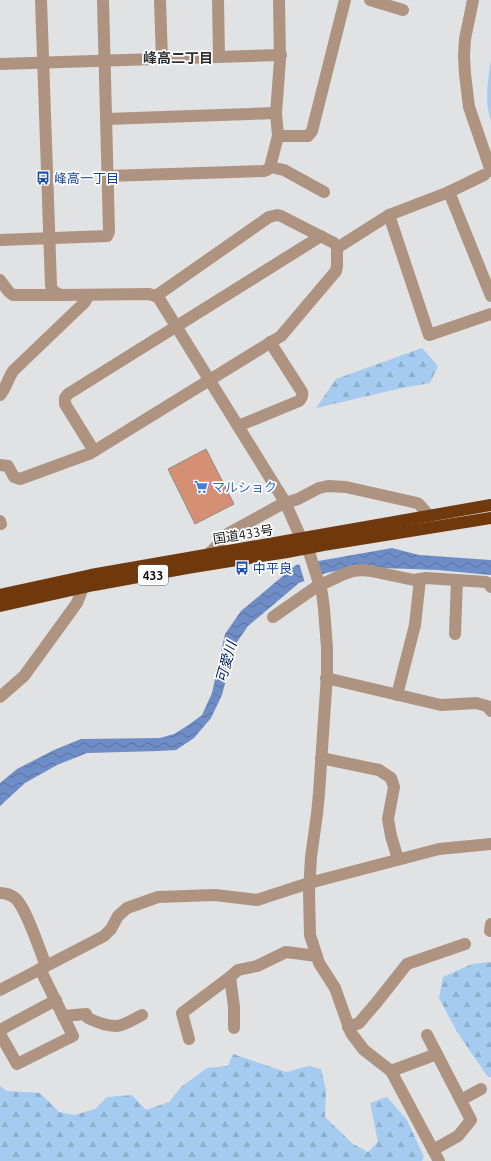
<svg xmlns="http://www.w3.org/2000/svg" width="491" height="1161" font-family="Ubuntu,'Noto Sans JP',sans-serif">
	<defs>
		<pattern id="forest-firs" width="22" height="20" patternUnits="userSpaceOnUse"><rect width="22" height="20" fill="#a5ccf0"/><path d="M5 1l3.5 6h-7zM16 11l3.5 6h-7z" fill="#8daecd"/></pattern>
		<pattern id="water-waves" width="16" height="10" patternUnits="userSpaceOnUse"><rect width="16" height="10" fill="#6e8dc6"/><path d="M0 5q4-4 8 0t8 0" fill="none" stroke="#59729f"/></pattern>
	</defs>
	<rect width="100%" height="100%" fill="#e0e2e3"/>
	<g fill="url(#forest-firs)">
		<polygon points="422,348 438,366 430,383 402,388 316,408 336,379"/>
		<polygon points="491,962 491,1077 488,1077 457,1032 439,998 443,977 472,964"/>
		<polygon points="233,1054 286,1072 309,1066 321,1069 326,1090 325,1117 353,1144 368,1152 378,1142 370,1103 387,1097 407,1120 424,1157 422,1161 0,1161 0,1086 7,1091 40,1093 59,1112 74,1115 95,1109 107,1097 132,1095 146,1110 169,1102 181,1087 207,1068 228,1066"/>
	</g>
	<path fill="#a5ccf0" d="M491,59V121C484,102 488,79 491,59Z"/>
	<polygon fill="url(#water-waves)" points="392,548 419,555 491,560 491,575 437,570 355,567 326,573 299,583 248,626 235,645 222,695 211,718 194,738 176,750 159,751 87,753 57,765 25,783 0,806 0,783 17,769 54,750 81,739 160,738 174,734 187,726 202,715 212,693 225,634 241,611 296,565"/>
	<polygon fill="#e0e2e3" points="309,561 314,579 305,583 299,563"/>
	<polygon fill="#d59074" stroke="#8e8c8b" points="206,449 234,504 195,524 168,469"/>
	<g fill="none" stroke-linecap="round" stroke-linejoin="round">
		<g stroke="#af9381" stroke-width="12">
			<path d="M41,0L51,285C52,291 55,293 61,295L149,294L158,297L285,502L305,547"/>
			<polyline points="160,0 162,59"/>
			<polyline points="218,0 219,57"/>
			<polyline points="370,0 403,10"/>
			<polyline points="473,0 465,39 464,56 465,74 469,107 491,171"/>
			<polyline points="0,64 281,55"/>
			<polyline points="106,119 276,113"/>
			<polyline points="278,136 308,136 312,131 345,0"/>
			<polyline points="270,167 284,170 324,192"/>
			<polyline points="108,176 264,171 267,170 270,167 278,136 276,113 280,60 279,0"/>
			<polyline points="449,192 484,175"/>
			<polyline points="389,215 429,335 491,314"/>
			<polyline points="0,240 107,236 109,232 103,0"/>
			<polyline points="337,248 389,215 449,192 491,296"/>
			<polyline points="0,280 9,292 13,295 61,295"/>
			<path d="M0,395C7,387 8,377 14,370L84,303L89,295"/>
			<path d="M238,426L299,401C302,398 303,396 302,392L270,342"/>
			<polyline points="94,451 65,404 65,398 68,394 321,236"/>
			<polyline points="0,465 8,466 14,477 20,479 91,453 281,336 336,271 337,266 337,247 334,243 281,216 277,215 269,217 156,296"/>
			<polyline points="0,521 1,524"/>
			<polyline points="304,545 310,555 322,593 324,609 327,648 327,675 319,793 317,814 311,857 309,893 310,935 319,963 335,988 351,1033 364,1050 391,1071 439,1161"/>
			<polyline points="209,554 229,533 282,504 298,499 319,488 328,486 346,487 417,503 419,504 429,516"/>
			<polyline points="273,617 316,587 344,574 353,571 362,570 371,571 414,580 426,578 486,582 488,583 491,587"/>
			<polyline points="455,634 457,580"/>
			<polyline points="326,678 441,705 476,703 487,706 491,711"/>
			<polyline points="397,695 415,625 420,579"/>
			<polyline points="0,697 24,676 77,603 81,593 83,578"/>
			<polyline points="321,758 379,770 391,778 394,787 388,819 391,836 398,859"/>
			<path d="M0,893C5,893 11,895 15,898C26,907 40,951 46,966"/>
			<polyline points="490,931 491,924"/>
			<polyline points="0,990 104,936 111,929 118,916 127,908 158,897 215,895 257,900 309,883 439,849 491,844"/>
			<path d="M63,1016L86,1014L88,1018C96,1022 107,1026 116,1026C124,1026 134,1019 142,1015"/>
			<polyline points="348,1027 359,1023 377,1002 407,964 465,944"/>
			<polyline points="234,1028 234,1007 230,977 238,970 257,966 286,952 317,956"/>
			<polyline points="0,1030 56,1000"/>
			<polyline points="0,1034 17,1064 73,1036 40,969"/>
			<polyline points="427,1035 471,1120 458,1136 433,1150"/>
			<polyline points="189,1039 182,1013 230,977"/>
			<polyline points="391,1071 437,1054"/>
			<polyline points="461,1100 481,1089"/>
		</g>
		<g stroke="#6f380d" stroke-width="12">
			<polyline points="0,595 91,575 491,505"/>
			<polyline points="0,606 94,585 187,568 287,552 323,545 491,518"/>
		</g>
	</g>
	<defs>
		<g id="bus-bare" transform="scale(1.08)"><path d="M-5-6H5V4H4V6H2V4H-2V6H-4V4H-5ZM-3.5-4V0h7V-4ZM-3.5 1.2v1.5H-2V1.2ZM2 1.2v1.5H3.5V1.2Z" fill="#1a4fb4" stroke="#fff" stroke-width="2.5" paint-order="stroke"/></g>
		<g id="supermarket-bare" transform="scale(1.08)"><path d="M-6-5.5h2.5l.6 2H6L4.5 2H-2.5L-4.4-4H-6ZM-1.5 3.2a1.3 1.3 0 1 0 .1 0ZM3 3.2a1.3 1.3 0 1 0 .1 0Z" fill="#3f7fe0" stroke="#fff" stroke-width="2.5" paint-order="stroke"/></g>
	</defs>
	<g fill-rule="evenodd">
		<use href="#bus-bare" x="43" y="178"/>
		<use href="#supermarket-bare" x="201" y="487"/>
		<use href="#bus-bare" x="242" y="568"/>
	</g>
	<g text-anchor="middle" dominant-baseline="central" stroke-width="3.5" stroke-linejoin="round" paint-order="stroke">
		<rect fill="#fff" stroke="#575758" stroke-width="1" x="138" y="565" width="30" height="20" rx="3"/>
		<g font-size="12" font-weight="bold" fill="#0f0f10">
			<text x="153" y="575">433</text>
		</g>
		<g font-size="13" fill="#164399" stroke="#fff" text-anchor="start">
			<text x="54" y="178">峰高一丁目</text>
			<text x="253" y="568">中平良</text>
		</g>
		<g font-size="13" fill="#366cbe" stroke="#fff" text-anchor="start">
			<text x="212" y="487">マルショク</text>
		</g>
		<g font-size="13" fill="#0f0f10" stroke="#fff">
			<text transform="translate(243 534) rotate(-9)">国道433号</text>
		</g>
		<g font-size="14" font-weight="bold" fill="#2e3031" stroke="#fff">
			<text x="178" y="58">峰高二丁目</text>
		</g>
		<g font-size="14" font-style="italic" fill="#042366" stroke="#fff">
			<text transform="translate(226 662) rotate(-74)">可愛川</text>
		</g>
	</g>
</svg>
